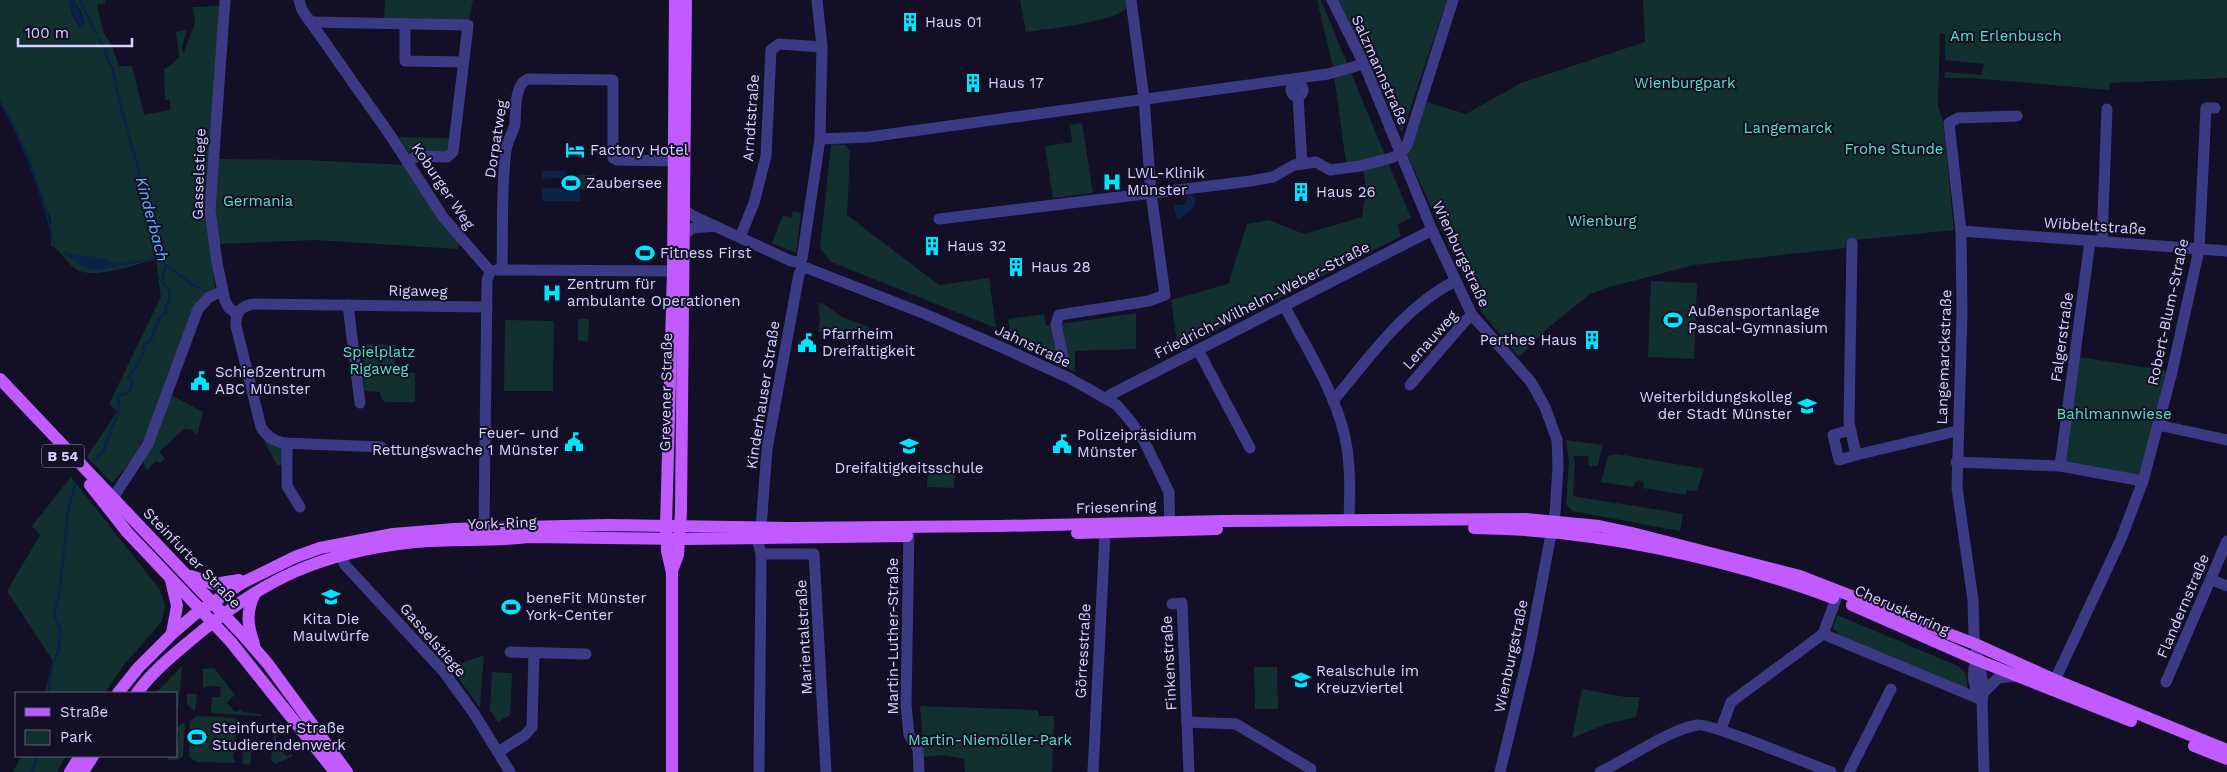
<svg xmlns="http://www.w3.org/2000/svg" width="2227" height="772" font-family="'Work Sans',sans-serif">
	<rect width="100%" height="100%" fill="#130f26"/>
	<g fill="#12302f">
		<path d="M0,0H69L72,15L80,27L84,23L82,13L74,0H105L106,3L97,5L103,32L111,44L119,66H132L144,115L170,110V100H165L164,69L174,63L179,56L176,32L187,30L182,47L183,55L195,23L193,7L222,6L207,221L215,288L208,292C196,321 184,349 172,377C156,413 140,456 112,483L87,457L117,411L109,404L161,297L156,260C136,263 94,281 76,269C66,263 62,251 51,245V220L27,155L0,100Z"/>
		<polygon points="385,0 473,0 468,22 384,21"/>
		<path d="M1020,0H1127V7C1117,22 1046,29 1026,32Z"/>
		<polygon points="1317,0 1321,0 1411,218 1397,225 1401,236 1178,349 1171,300 1228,284 1247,224 1269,220 1304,234 1362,217 1366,188 1362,161 1346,163 1333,67"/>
		<polygon points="1336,0 1447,0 1402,133 1347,17"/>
		<polygon points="1643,0 2227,0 2227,78 2110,83 2109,90 1972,78 1944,78 1945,72 1982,75 1984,64 1945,60 1945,34 1940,33 1938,106 1943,120 1954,230 1846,241 1845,248 1694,265 1606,288 1590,294 1548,328 1519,357 1482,313 1446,240 1407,154 1427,102 1466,114 1521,83 1645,42"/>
		<polygon points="1082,123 1093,193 1053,198 1045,146 1072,142 1070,125"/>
		<polygon points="398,137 452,138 452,144 444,154 409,153"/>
		<polygon points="831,144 845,145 850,151 847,215 939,285 989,278 996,328 831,262 820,248"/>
		<polygon points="216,159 306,160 405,165 461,242 457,249 316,240 217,244 214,214"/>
		<rect x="580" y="175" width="14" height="14"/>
		<polygon points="793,211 801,213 796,253 772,243 783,215 791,218"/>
		<polygon points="1651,281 1697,283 1694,359 1648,357"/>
		<polygon points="822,303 842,317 869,327 866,334 864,334 862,339 849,333 845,342 818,331 820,319 818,304"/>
		<polygon points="1136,313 1136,349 1075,351 1075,372 1011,340 1008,319 1044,314 1046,326"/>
		<polygon points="578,319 589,319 588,342 578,340"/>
		<polygon points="505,320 554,321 553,391 504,391"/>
		<polygon points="361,344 396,345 394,371 415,373 415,402 385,402 381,398 380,392 365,391 362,373 365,373"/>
		<polygon points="2079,357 2169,371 2143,481 2060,466"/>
		<polygon points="171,395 203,412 197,435 192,430 184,429 159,452 165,459 160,463 156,461 147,470 140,458"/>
		<polygon points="268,439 284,445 284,465 277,465 264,441"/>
		<polygon points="1566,440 1602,445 1598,466 1589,466 1588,456 1575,456 1573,458 1575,461 1573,496 1683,514 1680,531 1572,511 1566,504 1569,461"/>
		<polygon points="1618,454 1704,469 1697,491 1687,490 1686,495 1643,488 1644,483 1639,480 1635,482 1633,487 1601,482 1608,456"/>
		<polygon points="928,470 955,472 954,488 927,487"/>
		<polygon points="71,477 160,590 165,606 162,621 123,666 105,693 45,693 53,661 7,591 40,535 32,526"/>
		<polygon points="1837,615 1958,666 1965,672 1968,690 1837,636 1838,632 1833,629"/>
		<polygon points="484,655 480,708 450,667"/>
		<polygon points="182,666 178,710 176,710 176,693 156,693"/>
		<polygon points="1254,667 1277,667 1278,709 1255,709"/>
		<polygon points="214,668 235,695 227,702 235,712 240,709 243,712 261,714 262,716 211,713 212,697 220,697 221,687 209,686 203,688 203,669"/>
		<polygon points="492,672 512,673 510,715 498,722 490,710"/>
		<polygon points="1582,689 1625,697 1640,697 1636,717 1606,724 1572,738"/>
		<polygon points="187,694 197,694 195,712 187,704"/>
		<polygon points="920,706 1038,710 1039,716 1054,716 1052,772 965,772 964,759 944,755 924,757"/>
		<polygon points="197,716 233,718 240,721 237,722 233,757 236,763 197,762 189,757 190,721"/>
		<polygon points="182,723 185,723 183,756 178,760 168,760 169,756 176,756 179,733 176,733 176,728"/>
		<polygon points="274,733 278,737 274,741 287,757 291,754 293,756 275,764 271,761"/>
		<polygon points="243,747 252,747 250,765 242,763"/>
		<polygon points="21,756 66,756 57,772 13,772"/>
	</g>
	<g fill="#0c2248">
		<path d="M69,0H74C79,8 85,17 83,28H81L76,19L73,16Z"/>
		<polygon points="542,171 565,171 565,175 580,175 580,201 542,201 542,188 562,188 561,178 542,179"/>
		<polygon points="1190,194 1196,199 1194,207 1178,220 1174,209 1175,205 1182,205 1185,203 1187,197"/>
		<path d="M63,252L105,259L120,265C97,275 80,268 63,252Z"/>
	</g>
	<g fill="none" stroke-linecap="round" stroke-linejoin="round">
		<g stroke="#0c2248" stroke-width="2.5">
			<polyline points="80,0 96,33"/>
			<path d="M0,102C23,138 46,203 54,244"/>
			<polyline points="120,264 162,258"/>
			<polyline points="166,265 193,285 207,292"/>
			<path d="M91,462L103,452L118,412L119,395L128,393C132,386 134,383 128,377C137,370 137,361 144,353V344L151,340L159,318L166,313V306L170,300L169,290L162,281L166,265L163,262L156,238V227L148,215L146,196L139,178V171L120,104L113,70L107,58L105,48L98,38"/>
			<polyline points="48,693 53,664 59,649 60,629 54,614 59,596 68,511 75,485"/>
			<polyline points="32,772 37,756"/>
		</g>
		<g stroke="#3d3a85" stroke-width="11">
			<polyline points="225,0 210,210 217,263 225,301 229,308 237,314"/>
			<polyline points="299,0 302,10 390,135 443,217 490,271"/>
			<polyline points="1332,0 1364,64 1432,230 1472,315 1531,382 1545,407 1557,440 1558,467 1555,513 1528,656 1500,772"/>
			<polyline points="310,22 468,25 453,152 447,157 418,156 407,161"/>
			<polyline points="405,24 405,61 463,62"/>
			<circle cx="1297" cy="90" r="6"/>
			<polyline points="1298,97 1302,164"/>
			<polyline points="820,139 869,137 1328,74 1364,64"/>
			<polyline points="684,210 693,216 791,261 798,262 802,259 820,139 822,47 817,0"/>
			<polyline points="939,219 1251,181 1273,177 1294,165 1316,162 1330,170 1360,166 1391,158 1400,154 1407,145 1453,0"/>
			<polyline points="1961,231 2227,251"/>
			<polyline points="684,235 693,228 715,226"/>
			<polyline points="740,237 754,203 766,156 771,50 779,44 822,47"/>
			<polyline points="2102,242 2107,109"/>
			<polyline points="1852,243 1849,422 1856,455 1957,431"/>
			<polyline points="496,270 682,271"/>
			<path d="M502,270C503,230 501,189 506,150C508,140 513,132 515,124C516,111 514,84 528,79L613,80V158L617,160L674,161"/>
			<polyline points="348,305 360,403"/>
			<path d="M1284,305C1305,346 1333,388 1344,433C1351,461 1350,492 1349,520"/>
			<polyline points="1198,350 1250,448"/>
			<polyline points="1063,358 1056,324 1059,315 1149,301 1165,295 1151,193 1144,99 1131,0"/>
			<polyline points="1410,385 1466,320 1472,315"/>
			<polyline points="1107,398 1110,395 1432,230"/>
			<path d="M1333,401C1369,358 1404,307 1455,281"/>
			<polyline points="2158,425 2227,440"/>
			<polyline points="1850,430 1833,435 1839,460 1856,455"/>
			<polyline points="287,443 287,486 300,507"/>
			<path d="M381,447L284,443C273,441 266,436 261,427L236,326C235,312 242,305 255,304L487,307"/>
			<polyline points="1956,462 2060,466 2143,481"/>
			<polyline points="2060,466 2090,241"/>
			<polyline points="113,498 148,444 198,309 209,297 223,291"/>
			<polyline points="484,527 487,281 490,271"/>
			<polyline points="909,527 906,705 909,735 918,749 919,772"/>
			<polyline points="761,528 767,449 799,274 802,269 807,268 925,314 1001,347 1069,378 1117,405 1132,423 1144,441 1169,492 1170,530"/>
			<polyline points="757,538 761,554 761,567 759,772"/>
			<polyline points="343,550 340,554 345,565 444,672 475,715 510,772"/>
			<polyline points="761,554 814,554 826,772"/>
			<polyline points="2212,580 2227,586"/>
			<polyline points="1172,604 1182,603 1189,772"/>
			<polyline points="1823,634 1982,700"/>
			<polyline points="510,652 586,654"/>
			<path d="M1977,660C1970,673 1974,689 1982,700"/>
			<polyline points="2055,680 2121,539 2143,481 2171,376 2199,250 2206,108 2215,108"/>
			<polyline points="2166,682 2227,541"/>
			<polyline points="1983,693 1998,678 2017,676"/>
			<polyline points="1187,722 1236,724 1311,769"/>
			<polyline points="1721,729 1731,702 1823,634 1836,599"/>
			<polyline points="498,752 525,735 532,727 534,653"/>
			<polyline points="1093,772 1105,533"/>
			<path d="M1600,772C1628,759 1668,730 1697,725C1709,722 1811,765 1831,772"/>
			<polyline points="1849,772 1891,689"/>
			<polyline points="1984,772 1982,700 1984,688 1974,637 1973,600 1957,488 1962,312 1961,231 1949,123 1958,118 2017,116"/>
		</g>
		<g stroke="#c25bff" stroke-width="12">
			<polyline points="0,379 243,635 268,664 347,772"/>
			<polyline points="90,485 127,532 231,642 335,772"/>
			<path d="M1474,528C1591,529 1724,557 1833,598"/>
			<polyline points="1077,533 1217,529"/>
			<polyline points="672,571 678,555 681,511 686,0"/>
			<polyline points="191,576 214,584 239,580"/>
			<polyline points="171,580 177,606 172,633"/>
			<polyline points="1852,605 1977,660 2131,721"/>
			<path d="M254,644C247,624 246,612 255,593"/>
			<polyline points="118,693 138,668 172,634 194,615 242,583 295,557 320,548 393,534 454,529 522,527 608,525 788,528 1000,526 1223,521 1526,519 1599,526 1632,533 1800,576 1975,644 2055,680 2227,750"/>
			<path d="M137,693C151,673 172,656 191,640C263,579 320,552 415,542C453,538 490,542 528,537L687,539L907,536"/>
			<polyline points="2194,746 2227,759"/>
			<polyline points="70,772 80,756"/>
			<polyline points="83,772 93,756"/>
			<polyline points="672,772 672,573 667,551 666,526 673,271 675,0"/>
		</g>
	</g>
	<defs>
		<g id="building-bare" transform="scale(1.5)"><path d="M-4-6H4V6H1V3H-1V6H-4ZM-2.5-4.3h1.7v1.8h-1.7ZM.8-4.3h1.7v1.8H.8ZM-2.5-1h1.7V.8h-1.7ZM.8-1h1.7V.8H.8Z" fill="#00e5ff" stroke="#130f26" stroke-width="2.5" paint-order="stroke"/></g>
		<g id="hotel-bare" transform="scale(1.5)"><path d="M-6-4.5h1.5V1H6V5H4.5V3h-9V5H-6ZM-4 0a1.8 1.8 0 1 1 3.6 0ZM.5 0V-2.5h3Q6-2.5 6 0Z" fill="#00e5ff" stroke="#130f26" stroke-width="2.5" paint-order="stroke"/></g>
		<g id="hospital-bare" transform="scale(1.5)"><path d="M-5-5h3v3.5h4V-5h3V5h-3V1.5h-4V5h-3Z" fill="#00e5ff" stroke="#130f26" stroke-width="2.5" paint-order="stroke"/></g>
		<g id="stadium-bare" transform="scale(1.5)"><path d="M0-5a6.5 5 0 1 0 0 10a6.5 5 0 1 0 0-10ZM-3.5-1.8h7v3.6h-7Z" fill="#00e5ff" stroke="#130f26" stroke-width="2.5" paint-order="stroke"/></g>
		<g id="civic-bare" transform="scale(1.5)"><path d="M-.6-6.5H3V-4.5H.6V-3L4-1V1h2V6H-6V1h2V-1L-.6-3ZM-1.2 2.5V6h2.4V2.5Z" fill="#00e5ff" stroke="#130f26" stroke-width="2.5" paint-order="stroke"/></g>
		<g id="school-bare" transform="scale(1.5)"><path d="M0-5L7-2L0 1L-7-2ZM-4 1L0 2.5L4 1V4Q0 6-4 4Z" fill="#00e5ff" stroke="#130f26" stroke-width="2.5" paint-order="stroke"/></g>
	</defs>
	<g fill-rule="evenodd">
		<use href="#building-bare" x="910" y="22"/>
		<use href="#building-bare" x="973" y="83"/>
		<use href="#hotel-bare" x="575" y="150"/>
		<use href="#hospital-bare" x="1112" y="182"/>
		<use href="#stadium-bare" x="571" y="183"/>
		<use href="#building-bare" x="1301" y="192"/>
		<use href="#building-bare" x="932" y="246"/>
		<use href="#stadium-bare" x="645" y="253"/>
		<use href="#building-bare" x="1016" y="267"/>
		<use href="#hospital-bare" x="552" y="293"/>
		<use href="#stadium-bare" x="1673" y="320"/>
		<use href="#building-bare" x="1592" y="340"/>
		<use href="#civic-bare" x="807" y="343"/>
		<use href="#civic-bare" x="200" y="381"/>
		<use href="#school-bare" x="1807" y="406"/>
		<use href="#civic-bare" x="574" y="442"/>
		<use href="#civic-bare" x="1062" y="444"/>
		<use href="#school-bare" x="909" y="446"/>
		<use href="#school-bare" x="331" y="597"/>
		<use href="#stadium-bare" x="511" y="607"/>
		<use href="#school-bare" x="1301" y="680"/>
		<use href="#stadium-bare" x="197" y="737"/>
	</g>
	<g text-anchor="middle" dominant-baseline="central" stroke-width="4" stroke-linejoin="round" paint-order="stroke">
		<rect fill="#130f26" stroke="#9e99be" stroke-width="1" x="42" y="444.5" width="42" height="23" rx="4"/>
		<g font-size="14" font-weight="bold" fill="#d9d4ff">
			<text x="63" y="456">B 54</text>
		</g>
		<g font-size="15" fill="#d9d4ff" stroke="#130f26" text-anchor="start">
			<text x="925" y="22">Haus 01</text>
			<text x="988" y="83">Haus 17</text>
			<text x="590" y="150">Factory Hotel</text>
			<text x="1127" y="173">LWL-Klinik<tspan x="1127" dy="17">Münster</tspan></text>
			<text x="586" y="183">Zaubersee</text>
			<text x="1316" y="192">Haus 26</text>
			<text x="947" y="246">Haus 32</text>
			<text x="660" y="253">Fitness First</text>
			<text x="1031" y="267">Haus 28</text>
			<text x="567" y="284">Zentrum für<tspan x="567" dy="17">ambulante Operationen</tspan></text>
			<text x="1688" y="311">Außensportanlage<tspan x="1688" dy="17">Pascal-Gymnasium</tspan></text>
			<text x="822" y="334">Pfarrheim<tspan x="822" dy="17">Dreifaltigkeit</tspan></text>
			<text x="1577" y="340" text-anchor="end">Perthes Haus</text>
			<text x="215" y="372">Schießzentrum<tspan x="215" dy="17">ABC Münster</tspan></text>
			<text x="1792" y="397" text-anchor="end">Weiterbildungskolleg<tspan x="1792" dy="17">der Stadt Münster</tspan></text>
			<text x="559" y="433" text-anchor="end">Feuer- und<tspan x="559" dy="17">Rettungswache 1 Münster</tspan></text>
			<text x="1077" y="435">Polizeipräsidium<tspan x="1077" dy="17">Münster</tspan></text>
			<text x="909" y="468" text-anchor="middle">Dreifaltigkeitsschule</text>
			<text x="526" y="598">beneFit Münster<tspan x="526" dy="17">York-Center</tspan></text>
			<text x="331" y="619" text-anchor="middle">Kita Die<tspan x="331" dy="17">Maulwürfe</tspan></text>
			<text x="1316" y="671">Realschule im<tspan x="1316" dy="17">Kreuzviertel</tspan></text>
			<text x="212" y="728">Steinfurter Straße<tspan x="212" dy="17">Studierendenwerk</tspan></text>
		</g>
		<g font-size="15" fill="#5fe0c0" stroke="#130f26">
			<text x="2006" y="36">Am Erlenbusch</text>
			<text x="1685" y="83">Wienburgpark</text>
			<text x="1788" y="128">Langemarck</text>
			<text x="1894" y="149">Frohe Stunde</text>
			<text x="258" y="201">Germania</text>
			<text x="1602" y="221">Wienburg</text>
			<text x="379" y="352">Spielplatz<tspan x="379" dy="17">Rigaweg</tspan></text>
			<text x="2114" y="414">Bahlmannwiese</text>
			<text x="990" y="740">Martin-Niemöller-Park</text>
		</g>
		<g font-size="15" fill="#d9d4ff" stroke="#130f26">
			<text transform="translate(1380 70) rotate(66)">Salzmannstraße</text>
			<text transform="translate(751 118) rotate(-86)">Arndtstraße</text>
			<text transform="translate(496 139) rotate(-81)">Dorpatweg</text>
			<text transform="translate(199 174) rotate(-88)">Gasselstiege</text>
			<text transform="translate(443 186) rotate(56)">Koburger Weg</text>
			<text transform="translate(2095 226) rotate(4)">Wibbeltstraße</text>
			<text transform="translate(1461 254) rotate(65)">Wienburgstraße</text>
			<text transform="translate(418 291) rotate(1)">Rigaweg</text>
			<text transform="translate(1262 300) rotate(-27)">Friedrich-Wilhelm-Weber-Straße</text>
			<text transform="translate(2168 312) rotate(-78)">Robert-Blum-Straße</text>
			<text transform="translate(2062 337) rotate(-82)">Falgerstraße</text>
			<text transform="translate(1430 340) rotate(-48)">Lenauweg</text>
			<text transform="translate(1033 346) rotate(25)">Jahnstraße</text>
			<text transform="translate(1944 357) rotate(-88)">Langemarckstraße</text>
			<text transform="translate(666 392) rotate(-89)">Grevener Straße</text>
			<text transform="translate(763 395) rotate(-81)">Kinderhauser Straße</text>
			<text transform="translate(1116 507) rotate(-2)">Friesenring</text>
			<text transform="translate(502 523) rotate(-2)">York-Ring</text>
			<text transform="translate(192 558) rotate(46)">Steinfurter Straße</text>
			<text transform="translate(2183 606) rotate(-67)">Flandernstraße</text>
			<text transform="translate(1902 610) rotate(24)">Cheruskerring</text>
			<text transform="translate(893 636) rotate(-90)">Martin-Luther-Straße</text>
			<text transform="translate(804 637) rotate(-93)">Marientalstraße</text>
			<text transform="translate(433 640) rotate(49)">Gasselstiege</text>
			<text transform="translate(1083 651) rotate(-87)">Görresstraße</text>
			<text transform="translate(1511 656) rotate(-78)">Wienburgstraße</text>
			<text transform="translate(1169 663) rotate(-93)">Finkenstraße</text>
		</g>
		<g font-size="16" font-style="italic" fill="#62b6ff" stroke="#130f26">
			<text transform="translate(152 219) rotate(75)">Kinderbach</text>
		</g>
	</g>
	<rect x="15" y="692" width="162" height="65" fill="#130f26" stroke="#625e7d"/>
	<rect x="25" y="708" width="25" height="8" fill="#c25bff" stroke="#625e7d"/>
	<text x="60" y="717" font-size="15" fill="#d9d4ff">Straße</text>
	<rect x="25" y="730" width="25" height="15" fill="#12302f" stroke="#625e7d"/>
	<text x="60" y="742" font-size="15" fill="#d9d4ff">Park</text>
	<path d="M18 38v8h114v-8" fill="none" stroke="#d9d4ff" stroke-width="2.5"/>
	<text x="25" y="38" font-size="15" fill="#d9d4ff" stroke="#130f26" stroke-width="4" paint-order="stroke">100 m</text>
</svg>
